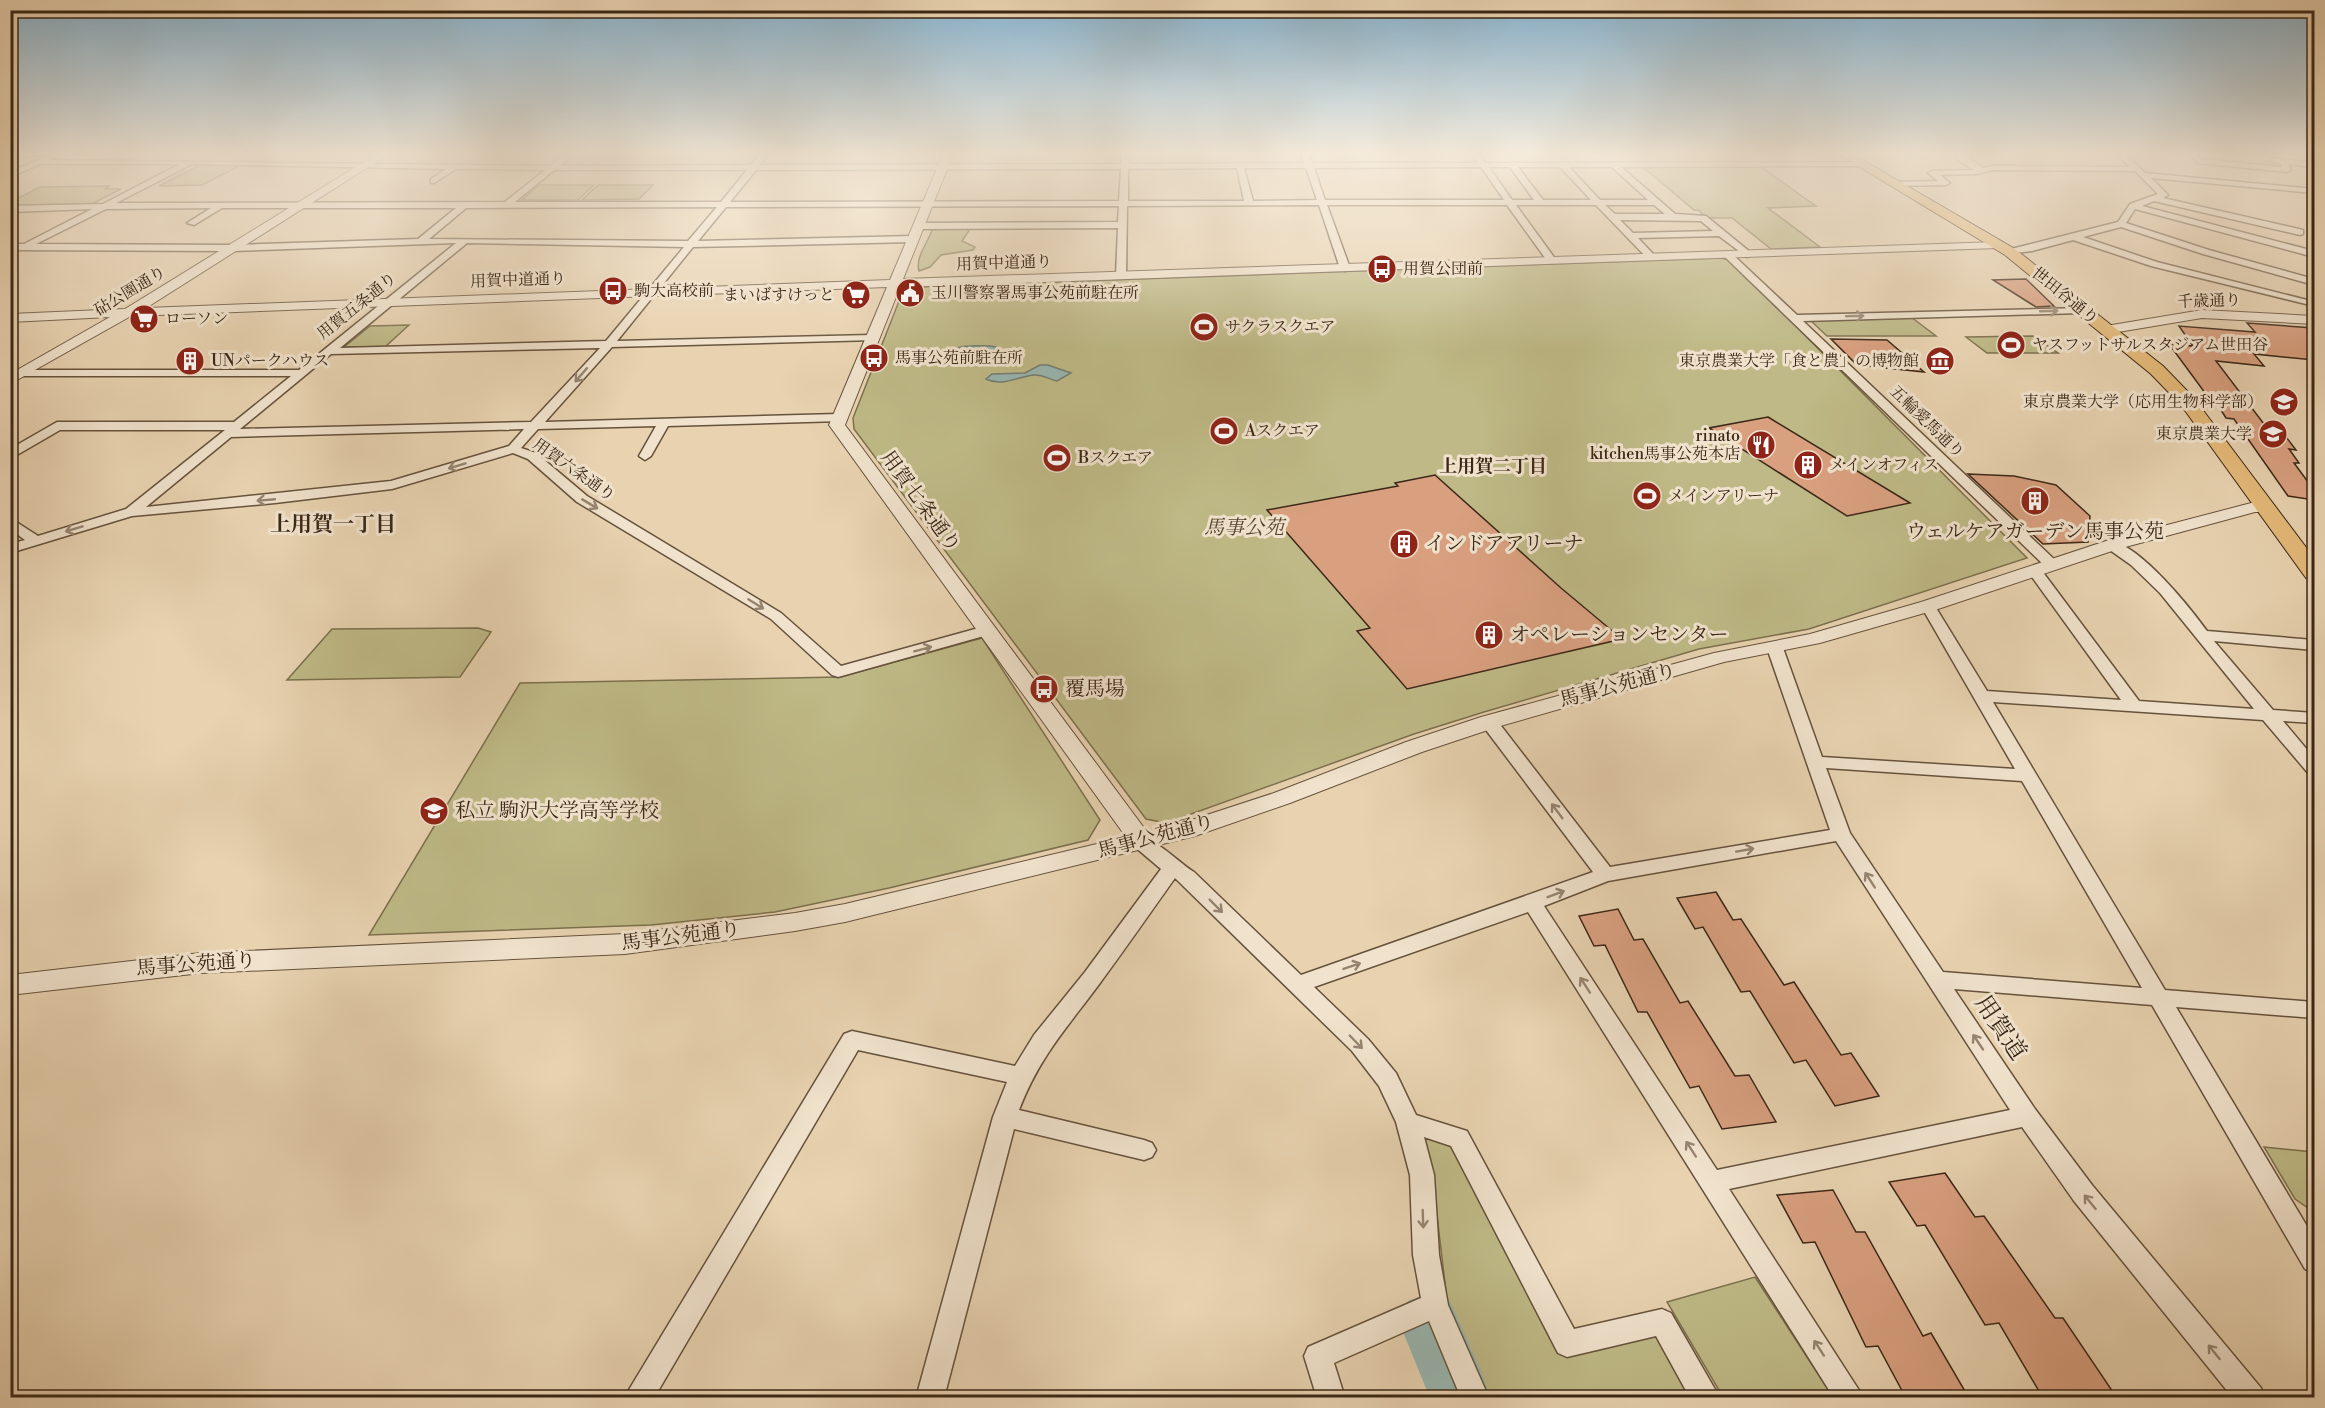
<svg xmlns="http://www.w3.org/2000/svg" width="2325" height="1408" font-family="'Libre Bodoni','Noto Serif JP',serif">
	<rect width="100%" height="100%" fill="#e8d2b0"/>
	<filter id="stains"><feTurbulence type="fractalNoise" baseFrequency=".00333" numOctaves="4"/><feColorMatrix values="0 0 0 0 .2 0 0 0 0 .09 0 0 0 0 .02 0 0 0 .5 -.17"/></filter>
	<radialGradient id="worn" r=".72"><stop offset=".6" stop-color="#630" stop-opacity="0"/><stop offset="1" stop-color="#630" stop-opacity=".3"/></radialGradient>
	<g fill="#beb986" stroke="#7c704e" stroke-width="1.5">
		<polygon points="200,165 241,165 202,185 159,186"/>
		<polygon points="1643,167 1761,167 1816,206 1768,208 1820,247 1771,249 1732,218 1707,218 1698,210 1694,210"/>
		<polygon points="539,185 594,185 578,200 522,200"/>
		<polygon points="598,185 653,185 639,199 582,200"/>
		<polygon points="109,186 105,189 121,189 92,204 19,205 11,202 40,187"/>
		<path d="M945,228L970,229L962,241L975,247L973,250L941,255L930,267L919,271C915,257 928,243 932,230Z"/>
		<polygon points="1720,258 1730,260 2027,558 1809,629 1699,649 1484,712 1414,734 1166,823 1146,819 854,429 853,418 901,296 920,296 921,287"/>
		<polygon points="1911,317 1936,336 1827,336 1810,320"/>
		<polygon points="409,325 385,347 344,347 370,326"/>
		<polygon points="2033,336 2058,353 1987,353 1966,337"/>
		<polygon points="478,628 491,632 460,677 287,680 332,629"/>
		<polygon points="982,638 1100,820 1088,840 889,888 775,912 651,925 369,935 520,683 840,677"/>
		<polygon points="1422,1133 1453,1145 1562,1355 1659,1336 1694,1397 1487,1397 1448,1309 1432,1173"/>
		<polygon points="2264,1147 2314,1152 2314,1212 2295,1199"/>
		<polygon points="1755,1277 1833,1397 1723,1397 1667,1302"/>
	</g>
	<g fill="#98b6b0" stroke="#737d72" stroke-width="1.5">
		<path d="M990,346L996,347L998,349L993,353L968,359L960,365H950L943,362C951,342 972,346 990,346Z"/>
		<path d="M1040,365H1048L1071,373L1057,381C1049,379 1042,374 1033,375C1017,377 1002,387 986,379L992,374L1025,373Z"/>
	</g>
	<g fill="none" stroke-linecap="round" stroke-linejoin="round">
		<polygon fill="#98b6b0" fill-rule="evenodd" points="1429,1293 1450,1301 1482,1373 1490,1398 1430,1398 1399,1322 1408,1301"/>
	</g>
	<g fill="#d9a080" stroke="#3b2716" stroke-width="1.5">
		<polygon points="2026,279 2054,306 2036,307 1993,280"/>
		<polygon points="2247,323 2314,328 2314,360 2254,354 2264,366 2216,361 2267,428 2280,429 2296,450 2289,449 2299,463 2294,463 2314,490 2314,500 2288,496 2234,419 2226,418 2216,402 2211,401 2169,344 2193,346 2179,326 2255,332"/>
		<polygon points="1831,339 1887,340 1924,372 1857,365"/>
		<polygon points="1768,417 1910,503 1847,516 1709,428"/>
		<polygon points="1968,474 2014,476 2056,485 2090,516 2088,542 2043,544"/>
		<polygon points="1435,475 1561,588 1622,639 1407,689 1357,631 1370,628 1267,510 1398,486 1395,483"/>
		<polygon points="1716,892 1733,920 1741,919 1784,985 1794,982 1841,1055 1851,1053 1879,1096 1835,1106 1806,1060 1794,1063 1750,991 1741,992 1703,927 1695,929 1677,898"/>
		<polygon points="1618,909 1634,940 1643,939 1680,1003 1688,1001 1735,1076 1749,1075 1776,1122 1722,1129 1699,1086 1690,1088 1647,1012 1638,1012 1605,945 1594,946 1579,916"/>
		<polygon points="1945,1173 1975,1217 1984,1216 2055,1318 2063,1318 2117,1398 2043,1398 1999,1323 1985,1325 1925,1225 1917,1226 1889,1182"/>
		<polygon points="1833,1190 1856,1232 1865,1232 1923,1336 1931,1333 1969,1398 1906,1398 1878,1346 1866,1347 1815,1242 1803,1243 1777,1195"/>
	</g>
	<g fill="none" stroke-linecap="round" stroke-linejoin="round">
		<g stroke="#66523c" stroke-width="3">
			<g id="minor">
				<polygon points="35,152 52,153 10,159 10,155"/>
				<path d="M567,152H576L560,166L751,165L762,152H770L759,165L1121,164V152H1129V164L1304,163L1300,152H1308L1312,163H1478L1470,152H1478L1486,163L1861,162L1865,164L1861,166L1621,167L1675,214L1706,216L1750,252V256L1747,257L1719,236L1638,238L1656,257L1648,259L1596,205H1516L1556,260L1551,263L1548,262L1507,205H1327L1350,268L1345,271L1340,268L1319,205L1127,206L1126,276L1121,279L1116,276L1118,228L918,229L914,226L918,223L1118,222L1119,206L726,207L698,241L913,236L917,239L913,242L693,247L617,341L872,335L876,336V340L612,347L545,422L838,414L842,415V421L668,426L651,456L645,460L639,456L656,426L538,429L521,448L536,453L587,496L781,613L841,666L986,626L994,631L991,634L838,677L832,675L771,619L577,502L528,459L513,453L392,489L275,503L132,516L10,553V544L25,540L10,529V518L38,536L126,509L225,430H60L10,459V449L57,422H234L291,376H10V370H299L456,243L232,251L10,250V244H24L92,209L10,212V206L103,204L180,164H40L10,177V172L48,156L52,158L51,160L550,166ZM192,164L446,169L431,179V183H434L456,169L545,170L505,202L116,203ZM1481,167L1504,200H1325L1314,168ZM1489,167H1510L1534,200H1512ZM1518,167H1560L1591,200H1543ZM1569,167H1612L1648,200H1600ZM1237,168L1244,201H1128V169ZM1244,168H1306L1317,200L1253,201ZM1121,169L1119,201L730,202L756,170ZM554,170H747L721,202H515ZM1605,205H1654L1665,214H1615ZM717,207L688,241L429,239L466,208ZM211,208L187,223L194,225L222,208H456L418,239L232,245L36,244L106,209ZM1620,220L1701,221L1713,231L1633,233ZM467,243L684,247L606,341L340,348ZM600,348L531,422L240,429L331,354ZM524,429L509,446L391,481L146,507L231,437Z"/>
				<polygon points="1952,152 1960,152 1983,168 1992,166 2130,167 2115,152 2123,152 2145,173 2314,189 2314,193 2151,178 2168,195 2163,198 2303,230 2303,234 2300,235 2154,201 2142,206 2314,251 2314,257 2135,209 2126,223 2209,250 2314,279 2314,285 2203,254 2121,227 2083,237 2157,262 2311,301 2306,304 2151,266 2073,240 2032,251 2007,254 2007,250 2118,222 2130,204 2158,194 2135,171 1992,170 1977,174 1940,175 1950,183 1946,185 1894,186 1890,184 1894,182 1938,181 1928,173 1932,171 1974,170 1958,160"/>
				<polygon points="2188,152 2196,152 2200,159 2282,167 2280,163 2271,162 2270,160 2274,158 2314,163 2314,167 2288,164 2291,170 2287,172 2198,163"/>
				<polygon points="1725,253 1731,253 1797,315 2084,308 2084,312 2080,313 1803,321 2056,561 2058,564 2056,567 2046,567 1725,257"/>
				<path d="M2112,541C2142,548 2189,606 2207,631L2314,640V650L2214,641L2273,710L2314,713V723L2283,721L2314,758V775L2308,773L2263,720L1993,702L2165,990L2314,1002V1018L2176,1007L2314,1238V1273L2305,1269L2152,1005L1954,989L2035,1109L2092,1185L2261,1388L2265,1398H2233L2074,1201L2022,1127L1729,1189L1864,1398H1834L1528,912L1314,987L1368,1039L1396,1073L1416,1115L1467,1131L1574,1329L1662,1309L1671,1313L1720,1398H1690L1656,1336L1567,1357L1558,1353L1451,1146L1424,1137L1434,1175L1439,1255L1448,1305L1489,1398H1461L1429,1321L1334,1363L1345,1398H1317L1304,1356L1308,1347L1421,1298L1413,1255L1410,1175L1396,1122L1379,1086L1352,1051L1175,878C1150,913 1125,949 1100,983C1066,1029 1040,1056 1019,1110L1144,1140L1152,1143L1156,1150L1152,1157L1144,1160L1014,1129L944,1398H916L993,1117L1007,1082L858,1050L654,1398H624L844,1034L852,1031L1015,1066L1034,1035L1085,972L1161,869L1135,847L1133,842L1135,837C1151,833 1179,863 1194,872L1301,975L1593,872L1483,726L1481,722L1483,718H1495L1610,867L1830,830L1767,648L1769,645L1775,643L1783,648L1822,757L2015,769L1921,606L1923,603H1933L1987,691L2121,700L2027,570L2034,566L2039,567L2139,701L2254,709L2160,593L2131,565L2107,548L2105,545L2107,542ZM1826,768L2022,781L2142,988L1943,972L1850,833ZM1836,841L2010,1110L1717,1170L1544,906L1608,881Z"/>
			</g>
		</g>
		<g stroke="#66523c" stroke-width="2">
			<g id="tertiary">
				<polygon points="380,152 392,152 146,308 890,280 944,152 954,152 903,279 1998,242 2004,245 1998,248 900,287 845,425 1147,832 1182,823 1274,793 1406,742 1481,717 1714,653 1810,634 1921,602 2106,541 2255,502 2271,504 2273,508 2271,512 2255,512 2118,549 1935,610 1820,643 1724,662 1497,727 1422,752 1290,803 1195,836 845,922 795,931 625,954 201,973 10,995 10,975 201,953 625,934 795,913 845,904 1126,837 829,425 887,287 131,316 10,384 10,374 110,317 10,322 10,314 125,309"/>
				<polygon points="2202,310 2314,316 2314,324 2202,318 2106,334 2099,330 2106,326"/>
			</g>
		</g>
		<g stroke="#3b2716" stroke-width="2">
			<polygon id="primary" points="1835,152 1849,152 2015,249 2163,366 2193,397 2314,558 2314,580 2306,578 2181,405 2151,374 2005,255"/>
		</g>
		<use href="#minor" fill="#f0e2cc" fill-rule="evenodd"/>
		<use href="#tertiary" fill="#f0e2cc" fill-rule="evenodd"/>
		<use href="#primary" fill="#e4b978" fill-rule="evenodd"/>
	</g>
	<defs><path id="oneway-shaft" d="M-6 0H5M1.5-3L5.5 0L1.5 3" fill="none" stroke-width="1.6" stroke-linecap="round" stroke-linejoin="round" transform="scale(1.5)"/></defs>
	<g stroke="#968471">
		<use href="#oneway-shaft" transform="translate(2049 311) rotate(-2)"/>
		<use href="#oneway-shaft" transform="translate(1855 316) rotate(-2)"/>
		<use href="#oneway-shaft" transform="translate(581 375) rotate(131)"/>
		<use href="#oneway-shaft" transform="translate(457 466) rotate(163)"/>
		<use href="#oneway-shaft" transform="translate(266 500) rotate(175)"/>
		<use href="#oneway-shaft" transform="translate(590 504) rotate(31)"/>
		<use href="#oneway-shaft" transform="translate(74 529) rotate(163)"/>
		<use href="#oneway-shaft" transform="translate(756 604) rotate(32)"/>
		<use href="#oneway-shaft" transform="translate(923 649) rotate(-15)"/>
		<use href="#oneway-shaft" transform="translate(1557 811) rotate(-127)"/>
		<use href="#oneway-shaft" transform="translate(1745 850) rotate(-10)"/>
		<use href="#oneway-shaft" transform="translate(1870 880) rotate(-123)"/>
		<use href="#oneway-shaft" transform="translate(1556 894) rotate(-21)"/>
		<use href="#oneway-shaft" transform="translate(1216 906) rotate(45)"/>
		<use href="#oneway-shaft" transform="translate(1352 966) rotate(-19)"/>
		<use href="#oneway-shaft" transform="translate(1585 985) rotate(-123)"/>
		<use href="#oneway-shaft" transform="translate(1356 1042) rotate(46)"/>
		<use href="#oneway-shaft" transform="translate(1978 1042) rotate(-124)"/>
		<use href="#oneway-shaft" transform="translate(1691 1149) rotate(-123)"/>
		<use href="#oneway-shaft" transform="translate(2090 1202) rotate(-129)"/>
		<use href="#oneway-shaft" transform="translate(1423 1219) rotate(88)"/>
		<use href="#oneway-shaft" transform="translate(1819 1348) rotate(-123)"/>
		<use href="#oneway-shaft" transform="translate(2214 1352) rotate(-129)"/>
	</g>
	<linearGradient id="sky" x2="0" y2="1"><stop stop-color="#88b5d2"/><stop offset="0.44" stop-color="#f5ebdb"/><stop offset="1" stop-color="#f5ebdb" stop-opacity="0"/></linearGradient>
	<rect width="2325" height="349" fill="url(#sky)"/>
	<defs>
		<g id="bus-disc" transform="scale(1.5)"><circle r="9.5" fill="#8f2418" stroke="#f0e2cc"/><path d="M-5-6H5V4H4V6H2V4H-2V6H-4V4H-5ZM-3.5-4V0h7V-4ZM-3.5 1.2v1.5H-2V1.2ZM2 1.2v1.5H3.5V1.2Z" fill="#fff"/></g>
		<g id="civic-disc" transform="scale(1.5)"><circle r="9.5" fill="#8f2418" stroke="#f0e2cc"/><path d="M-.6-6.5H3V-4.5H.6V-3L4-1V1h2V6H-6V1h2V-1L-.6-3ZM-1.2 2.5V6h2.4V2.5Z" fill="#fff"/></g>
		<g id="supermarket-disc" transform="scale(1.5)"><circle r="9.5" fill="#8f2418" stroke="#f0e2cc"/><path d="M-6-5.5h2.5l.6 2H6L4.5 2H-2.5L-4.4-4H-6ZM-1.5 3.2a1.3 1.3 0 1 0 .1 0ZM3 3.2a1.3 1.3 0 1 0 .1 0Z" fill="#fff"/></g>
		<g id="stadium-disc" transform="scale(1.5)"><circle r="9.5" fill="#8f2418" stroke="#f0e2cc"/><path d="M0-5a6.5 5 0 1 0 0 10a6.5 5 0 1 0 0-10ZM-3.5-1.8h7v3.6h-7Z" fill="#fff"/></g>
		<g id="building-disc" transform="scale(1.5)"><circle r="9.5" fill="#8f2418" stroke="#f0e2cc"/><path d="M-4-6H4V6H1V3H-1V6H-4ZM-2.5-4.3h1.7v1.8h-1.7ZM.8-4.3h1.7v1.8H.8ZM-2.5-1h1.7V.8h-1.7ZM.8-1h1.7V.8H.8Z" fill="#fff"/></g>
		<g id="museum-disc" transform="scale(1.5)"><circle r="9.5" fill="#8f2418" stroke="#f0e2cc"/><path d="M0-6L6-3V-2H-6V-3ZM-5-1h2V3h-2ZM-1-1h2V3h-2ZM3-1h2V3H3ZM-6 4H6V6H-6Z" fill="#fff"/></g>
		<g id="university-disc" transform="scale(1.5)"><circle r="9.5" fill="#8f2418" stroke="#f0e2cc"/><path d="M0-5L7-2L0 1L-7-2ZM-4 1L0 2.5L4 1V4Q0 6-4 4Z" fill="#fff"/></g>
		<g id="restaurant-disc" transform="scale(1.5)"><circle r="9.5" fill="#8f2418" stroke="#f0e2cc"/><path d="M-5-6h1v4h1v-4h1v4h1v-4h1v5L-1.5 .5V6h-2V.5L-5-1ZM5-6V6H3V1.5H1.5Q1.5-4 5-6Z" fill="#fff"/></g>
		<g id="school-disc" transform="scale(1.5)"><circle r="9.5" fill="#8f2418" stroke="#f0e2cc"/><path d="M0-5L7-2L0 1L-7-2ZM-4 1L0 2.5L4 1V4Q0 6-4 4Z" fill="#fff"/></g>
	</defs>
	<g fill-rule="evenodd">
		<use href="#bus-disc" x="1382" y="269"/>
		<use href="#bus-disc" x="613" y="291"/>
		<use href="#civic-disc" x="910" y="293"/>
		<use href="#supermarket-disc" x="856" y="295"/>
		<use href="#supermarket-disc" x="144" y="319"/>
		<use href="#stadium-disc" x="1204" y="327"/>
		<use href="#stadium-disc" x="2011" y="345"/>
		<use href="#bus-disc" x="874" y="358"/>
		<use href="#building-disc" x="190" y="361"/>
		<use href="#museum-disc" x="1940" y="361"/>
		<use href="#university-disc" x="2284" y="402"/>
		<use href="#stadium-disc" x="1224" y="431"/>
		<use href="#university-disc" x="2273" y="434"/>
		<use href="#restaurant-disc" x="1761" y="445"/>
		<use href="#stadium-disc" x="1057" y="458"/>
		<use href="#building-disc" x="1808" y="465"/>
		<use href="#stadium-disc" x="1647" y="496"/>
		<use href="#building-disc" x="2035" y="501"/>
		<use href="#building-disc" x="1404" y="544"/>
		<use href="#building-disc" x="1489" y="635"/>
		<use href="#bus-disc" x="1044" y="689"/>
		<use href="#school-disc" x="434" y="811"/>
	</g>
	<g text-anchor="middle" dominant-baseline="central" stroke-width="6" stroke-linejoin="round" paint-order="stroke">
		<g font-size="16" fill="#3b2716" stroke="#f0e2cc">
			<text transform="translate(1004 263) rotate(-2)">用賀中道通り</text>
			<text transform="translate(518 280) rotate(-2)">用賀中道通り</text>
			<text transform="translate(130 291) rotate(-31)">砧公園通り</text>
			<text transform="translate(2065 296) rotate(39)">世田谷通り</text>
			<text transform="translate(2209 301) rotate(-2)">千歳通り</text>
			<text transform="translate(357 306) rotate(-39)">用賀五条通り</text>
			<text transform="translate(1927 422) rotate(44)">五輪愛馬通り</text>
			<text transform="translate(574 470) rotate(35)">用賀六条通り</text>
		</g>
		<g font-size="16" fill="#3b2716" stroke="#f0e2cc" text-anchor="start">
			<text x="1403" y="269">用賀公団前</text>
			<text x="634" y="291">駒大高校前</text>
			<text x="931" y="293">玉川警察署馬事公苑前駐在所</text>
			<text x="835" y="295" text-anchor="end">まいばすけっと</text>
			<text x="165" y="319">ローソン</text>
			<text x="1225" y="327">サクラスクエア</text>
			<text x="2032" y="345">ヤスフットサルスタジアム世田谷</text>
			<text x="895" y="358">馬事公苑前駐在所</text>
			<text x="211" y="361">UNパークハウス</text>
			<text x="1919" y="361" text-anchor="end">東京農業大学「食と農」の博物館</text>
			<text x="2263" y="402" text-anchor="end">東京農業大学（応用生物科学部）</text>
			<text x="1245" y="431">Aスクエア</text>
			<text x="2252" y="434" text-anchor="end">東京農業大学</text>
			<text x="1740" y="436" text-anchor="end">rinato<tspan x="1740" dy="18">kitchen馬事公苑本店</tspan></text>
			<text x="1078" y="458">Bスクエア</text>
			<text x="1829" y="465">メインオフィス</text>
			<text x="1668" y="496">メインアリーナ</text>
		</g>
		<g font-size="18" font-weight="bold" fill="#3b2716" stroke="#f0e2cc">
			<text x="1493" y="466">上用賀二丁目</text>
		</g>
		<g font-size="20" fill="#3b2716" stroke="#f0e2cc">
			<text transform="translate(920 502) rotate(54)">用賀七条通り</text>
			<text transform="translate(1618 686) rotate(-15)">馬事公苑通り</text>
			<text transform="translate(1156 837) rotate(-15)">馬事公苑通り</text>
			<text transform="translate(681 937) rotate(-7)">馬事公苑通り</text>
			<text transform="translate(196 965) rotate(-4)">馬事公苑通り</text>
		</g>
		<g font-size="20" font-style="italic" fill="#55442c" stroke="#f0e2cc">
			<text x="1244" y="528">馬事公苑</text>
		</g>
		<g font-size="20" fill="#3b2716" stroke="#f0e2cc" text-anchor="start">
			<text x="2035" y="532" text-anchor="middle">ウェルケアガーデン馬事公苑</text>
			<text x="1425" y="544">インドアアリーナ</text>
			<text x="1510" y="635">オペレーションセンター</text>
			<text x="1065" y="689">覆馬場</text>
			<text x="455" y="811">私立 駒沢大学高等学校</text>
		</g>
		<g font-size="21" font-weight="bold" fill="#3b2716" stroke="#f0e2cc">
			<text x="333" y="525">上用賀一丁目</text>
		</g>
		<g font-size="24" fill="#3b2716" stroke="#f0e2cc">
			<text transform="translate(2000 1028) rotate(56)">用賀道</text>
		</g>
	</g>
	<rect width="2325" height="1408" fill="none" stroke="#e8d2b0" stroke-width="36"/>
	<rect x="12" y="12" width="2301" height="1384" fill="none" stroke="#3b2716" stroke-width="3"/>
	<rect x="18" y="18" width="2289" height="1372" fill="none" stroke="#3b2716" stroke-width="1.5"/>
	<rect width="100%" height="100%" filter="url(#stains)"/>
	<rect width="100%" height="100%" fill="url(#worn)"/>
</svg>
